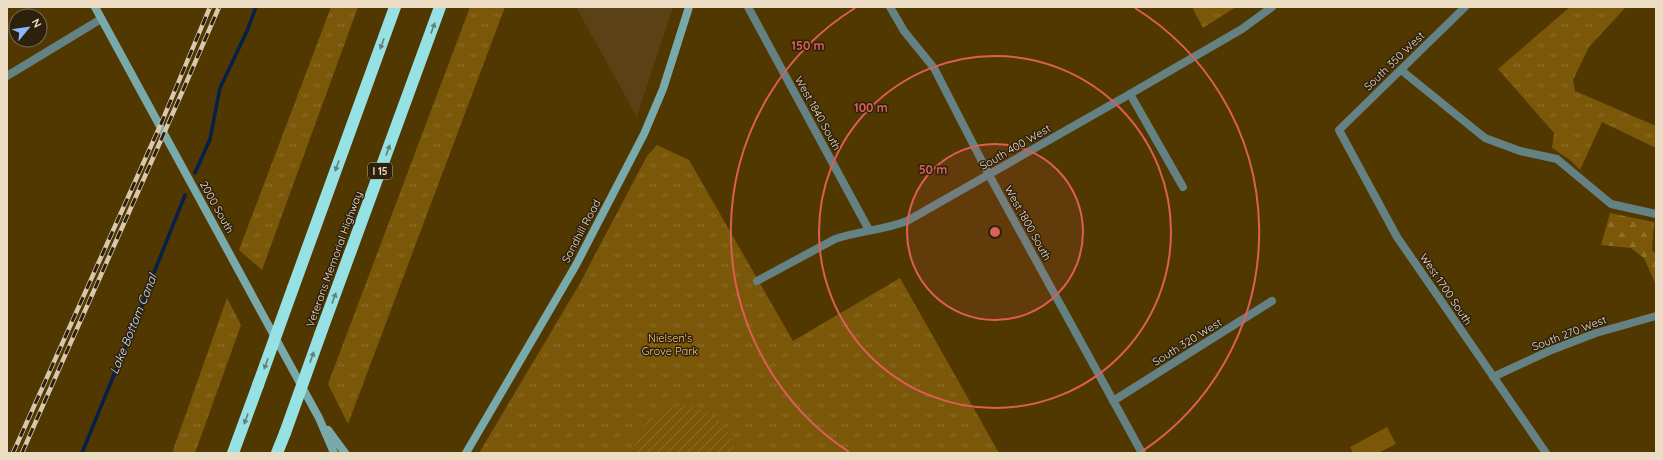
<svg xmlns="http://www.w3.org/2000/svg" width="1663" height="460" font-family="Quicksand,sans-serif">
	<defs>
		<pattern id="grass-tufts" width="24" height="20" patternUnits="userSpaceOnUse"><rect width="24" height="20" fill="#7b5709"/><path d="M3 7l-1-3M5 7V3M7 7l1-3M15 17l-1-3M17 17v-4M19 17l1-3" fill="none" stroke="#8e6f2b"/></pattern>
		<pattern id="forest-firs" width="22" height="20" patternUnits="userSpaceOnUse"><rect width="22" height="20" fill="#7b5709"/><path d="M5 1l3.5 6h-7zM16 11l3.5 6h-7z" fill="#8e6f2b"/></pattern>
		<pattern id="garden-furrows" width="10" height="10" patternUnits="userSpaceOnUse"><rect width="10" height="10" fill="#7b5709"/><path d="M-1 1l2-2M0 10L10 0M9 11l2-2" fill="none" stroke="#8e6f2b"/></pattern>
	</defs>
	<rect width="100%" height="100%" fill="#513700"/>
	<polygon fill="#5b4216" points="576,7 673,7 637,117"/>
	<g fill="url(#grass-tufts)">
		<polygon points="331,7 358,7 262,270 239,250"/>
		<polygon points="470,7 505,7 348,424 328,384"/>
		<polygon points="1192,7 1236,7 1203,28"/>
		<polygon points="1570,7 1626,7 1589,47 1573,80 1575,91 1656,126 1656,148 1602,122 1580,170 1570,160 1552,148 1554,133 1498,69"/>
		<polygon points="657,145 689,160 793,341 900,278 999,453 479,453 579,285 647,156"/>
		<polygon points="227,298 241,325 195,453 172,453"/>
	</g>
	<polygon fill="url(#forest-firs)" points="1610,213 1654,222 1652,250 1656,254 1656,285 1644,258 1631,248 1601,245"/>
	<path fill="url(#garden-furrows)" d="M687,405C713,410 731,427 735,453H641L633,450C640,421 659,408 687,405Z"/>
	<polygon fill="#7b5709" points="1387,427 1396,444 1378,453 1353,453 1350,447"/>
	<g fill="none" stroke-linecap="round" stroke-linejoin="round">
		<g stroke="#04204b" stroke-width="3.5">
			<polyline points="195,173 210,139 220,88 247,31 256,7"/>
			<polyline points="82,453 153,279 153,275 185,195"/>
		</g>
		<g stroke="#648283" stroke-width="8">
			<polyline points="748,7 869,230"/>
			<polyline points="890,7 904,31 934,68 989,175 1142,453"/>
			<polyline points="1465,7 1339,130 1397,237 1546,453"/>
			<polyline points="1401,70 1485,138 1520,151 1557,159 1611,204 1656,214"/>
			<polyline points="7,76 101,19"/>
			<polyline points="1130,94 1183,187"/>
			<path d="M757,281L835,239C859,231 884,230 907,221L1130,94L1242,29L1272,7"/>
			<polyline points="1493,377 1549,351 1596,333 1656,316"/>
			<polyline points="1113,401 1272,301"/>
		</g>
		<g stroke="#78a9ab" stroke-width="8">
			<polyline points="95,7 319,418 334,453"/>
			<polyline points="328,430 345,453"/>
			<polyline points="466,453 576,265 644,134 663,89 689,7"/>
		</g>
		<g stroke="#95e1e4" stroke-width="12">
			<polyline points="293,288 395,7"/>
			<polyline points="320,335 440,7"/>
			<polyline points="233,453 258,385"/>
			<polyline points="277,453 285,433"/>
		</g>
		<g stroke="#d8c7aa" stroke-width="4.5">
			<g id="rail">
				<polyline points="13,453 160,126 210,7"/>
				<path d="M22,453C87,304 155,157 219,7"/>
			</g>
		</g>
		<use href="#rail" stroke="#2d210d" stroke-width="3" stroke-dasharray="9" stroke-linecap="butt"/>
		<g stroke="#95e1e4" stroke-width="12">
			<polyline points="258,385 293,288"/>
			<polyline points="285,433 320,335"/>
		</g>
	</g>
	<defs><path id="oneway-solid" d="M-6-.8H1V-3.2L6.5 0L1 3.2V.8H-6Z"/></defs>
	<g fill="#618178">
		<use href="#oneway-solid" transform="translate(433 28) rotate(-70)"/>
		<use href="#oneway-solid" transform="translate(382 44) rotate(110)"/>
		<use href="#oneway-solid" transform="translate(388 150) rotate(-70)"/>
		<use href="#oneway-solid" transform="translate(337 166) rotate(110)"/>
		<use href="#oneway-solid" transform="translate(334 298) rotate(-70)"/>
		<use href="#oneway-solid" transform="translate(312 357) rotate(-70)"/>
		<use href="#oneway-solid" transform="translate(266 364) rotate(110)"/>
		<use href="#oneway-solid" transform="translate(246 419) rotate(110)"/>
	</g>
	<circle cx="995" cy="232" r="88" fill="#dd5e56" fill-opacity=".12"/>
	<g fill="none" stroke="#dd5e56" stroke-width="2">
		<circle cx="995" cy="232" r="88"/>
		<circle cx="995" cy="232" r="176"/>
		<path d="M849 452A264 264 0 0 1 855 8M1135 8A264 264 0 0 1 1141 452"/>
	</g>
	<g text-anchor="middle" dominant-baseline="central" stroke-width="3" stroke-linejoin="round" paint-order="stroke">
		<rect fill="#2d210d" stroke="#b3a48c" stroke-width="1" x="368" y="163" width="24" height="16" rx="3"/>
		<g font-size="10" font-weight="bold" fill="#ecdcc3">
			<text x="380" y="171">I 15</text>
		</g>
		<g font-size="11" fill="#ecdcc3" stroke="#2d210d">
			<text transform="translate(1394 61) rotate(-44)">South 350 West</text>
			<text transform="translate(818 113) rotate(61)">West 1840 South</text>
			<text transform="translate(1015 147) rotate(-30)">South 400 West</text>
			<text transform="translate(217 207) rotate(61)">2000 South</text>
			<text transform="translate(1028 223) rotate(61)">West 1800 South</text>
			<text transform="translate(581 231) rotate(-62)">Sandhill Road</text>
			<text transform="translate(334 259) rotate(-70)">Veterans Memorial Highway</text>
			<text transform="translate(1446 289) rotate(56)">West 1700 South</text>
			<text transform="translate(1569 333) rotate(-21)">South 270 West</text>
			<text transform="translate(1187 342) rotate(-32)">South 320 West</text>
		</g>
		<g font-size="11" fill="#faca7b" stroke="#2d210d">
			<text x="670" y="338">Nielsen's<tspan x="670" dy="13">Grove Park</tspan></text>
		</g>
		<g font-size="12" font-style="italic" fill="#d7e3f5" stroke="#2d210d">
			<text transform="translate(133 324) rotate(-68)">Lake Bottom Canal</text>
		</g>
	</g>
	<circle cx="995" cy="232" r="6" fill="#dd5e56" stroke="#2d210d" stroke-width="2"/>
	<g font-size="12" text-anchor="middle" font-weight="bold" fill="#dd5e56" stroke="#2d210d" stroke-width="3" stroke-linejoin="round" paint-order="stroke">
		<text x="808" y="50">150 m</text>
		<text x="871" y="112">100 m</text>
		<text x="933" y="174">50 m</text>
	</g>
	<rect width="1663" height="460" fill="none" stroke="#ecdcc3" stroke-width="16"/>
	<g transform="translate(28 28) rotate(61)"><circle r="19" fill="#2d210d" stroke="#796c56"/>
	<path d="M0-3L7 15L0 10L-7 15Z" fill="#8db9fc"/>
	<text y="-6" font-size="11" font-weight="bold" text-anchor="middle" fill="#ecdcc3">N</text>
	</g>
</svg>
